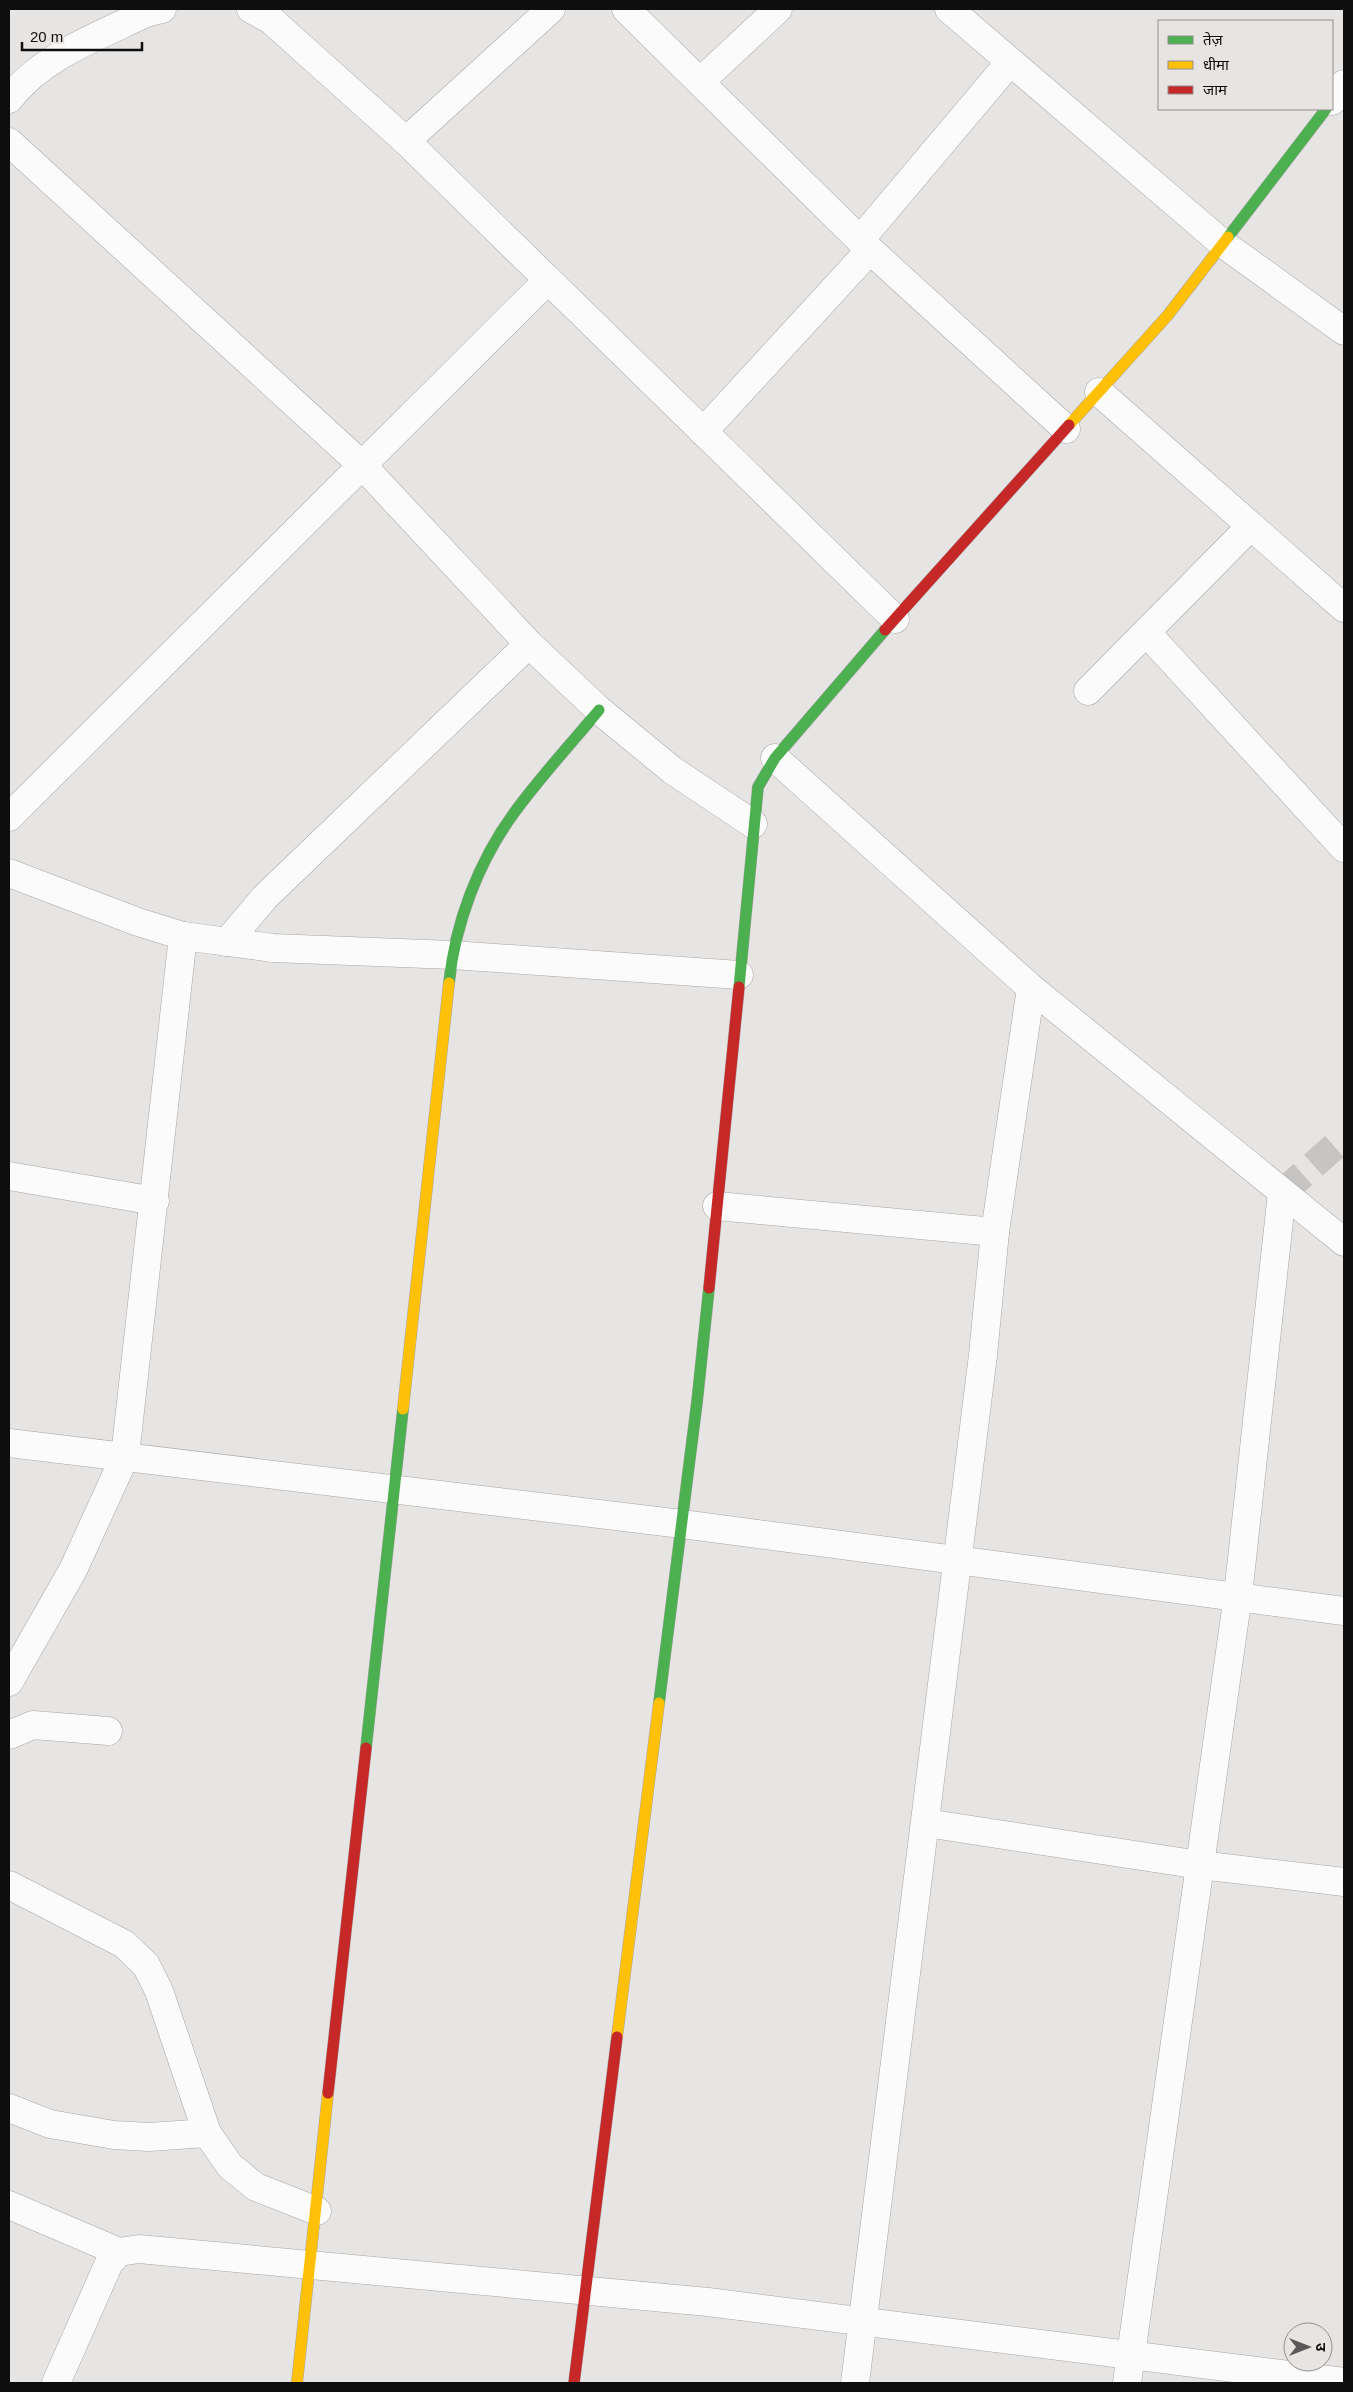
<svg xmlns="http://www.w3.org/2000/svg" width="1353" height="2392" font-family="Helvetica,'Noto Sans Devanagari',sans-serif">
	<rect width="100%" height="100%" fill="#e7e5e3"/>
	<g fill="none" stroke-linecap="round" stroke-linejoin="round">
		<polyline stroke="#c7c5c3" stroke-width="28" stroke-dasharray="28 14" stroke-linecap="butt" points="1282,1193 1344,1138"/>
		<g stroke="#a8a6a5" stroke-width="29">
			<g id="street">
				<polyline points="251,9 271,20 406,141 895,619"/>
				<polyline points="626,9 870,250 1066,429"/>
				<polyline points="949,9 1222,243 1344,331"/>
				<polyline points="700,82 778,9"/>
				<path d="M9,99C42,56 99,36 146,13L162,9"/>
				<polyline points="1332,101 1344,84"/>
				<polyline points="406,141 551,9"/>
				<polyline points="9,142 362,465 529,644 599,710 672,770 753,824"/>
				<polyline points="860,240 1010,62"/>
				<polyline points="1099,392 1344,608"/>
				<polyline points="703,432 870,250"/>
				<polyline points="1146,632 1344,848"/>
				<polyline points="1088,691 1251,526"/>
				<polyline points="775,758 1031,988 1344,1242"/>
				<polyline points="9,817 548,280"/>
				<polyline points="9,873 138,922 183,936 273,948 452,955 739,975"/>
				<polyline points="227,942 265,897 529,644"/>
				<polyline points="9,1176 155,1201"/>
				<polyline points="717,1206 995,1232 983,1355 855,2383"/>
				<polyline points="995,1232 1031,988"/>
				<polyline points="9,1443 682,1524 1344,1611"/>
				<polyline points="9,1682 73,1570 125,1456 183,936"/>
				<polyline points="9,1735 33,1725 108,1731"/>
				<polyline points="926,1823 1200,1865 1344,1882"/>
				<polyline points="9,1885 124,1944 146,1965 159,1991 207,2133 230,2166 256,2187 317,2211"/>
				<polyline points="9,2108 50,2124 114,2135 149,2137 207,2133"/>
				<polyline points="9,2205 119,2252"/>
				<polyline points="56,2383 109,2263 119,2252 139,2249 708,2302 1344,2382"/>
				<polyline points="1127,2383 1238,1595 1282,1193"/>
			</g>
		</g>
		<g stroke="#a8a6a5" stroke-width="12">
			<g id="fast">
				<polyline points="1228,237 1326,109"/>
				<path d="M449,983C455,924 478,862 514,813C540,777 571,744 599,710"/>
				<polyline points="739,987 758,787 775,758 885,630"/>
				<polyline points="659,1703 697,1402 709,1288"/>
				<polyline points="366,1748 403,1409"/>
			</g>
		</g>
		<g stroke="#a8a6a5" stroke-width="12">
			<g id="slow">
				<polyline points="1069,425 1168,315 1228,237"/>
				<polyline points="403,1409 449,983"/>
				<polyline points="617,2037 659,1703"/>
				<polyline points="297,2383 328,2093"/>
			</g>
		</g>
		<g stroke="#a8a6a5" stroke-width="12">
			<g id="jam">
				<polyline points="885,630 1069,425"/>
				<polyline points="709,1288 739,987"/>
				<polyline points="328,2093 366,1748"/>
				<polyline points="574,2383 617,2037"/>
			</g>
		</g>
		<use href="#street" stroke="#fbfbfb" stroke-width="28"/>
		<use href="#fast" stroke="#4caf50" stroke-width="11"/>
		<use href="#slow" stroke="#ffc107" stroke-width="11"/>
		<use href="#jam" stroke="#c62828" stroke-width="11"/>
	</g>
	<rect width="1353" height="2392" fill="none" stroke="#0f0e0e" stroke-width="20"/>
	<rect x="1158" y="20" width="175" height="90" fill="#e8e4e2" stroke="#918e8d"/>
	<rect x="1168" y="36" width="25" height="8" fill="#4caf50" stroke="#918e8d"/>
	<text x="1203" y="45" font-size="15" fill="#0f0e0e">तेज़</text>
	<rect x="1168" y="61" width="25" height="8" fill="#ffc107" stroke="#918e8d"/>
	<text x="1203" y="70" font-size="15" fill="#0f0e0e">धीमा</text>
	<rect x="1168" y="86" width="25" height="8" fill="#c62828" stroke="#918e8d"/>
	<text x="1203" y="95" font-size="15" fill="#0f0e0e">जाम</text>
	<g transform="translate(1308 2347) rotate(90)"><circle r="24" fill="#e8e4e2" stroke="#918e8d"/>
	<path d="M0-4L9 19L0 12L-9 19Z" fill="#5b5959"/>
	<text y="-8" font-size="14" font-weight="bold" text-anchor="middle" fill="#0f0e0e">उ</text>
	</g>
	<path d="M22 42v8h120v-8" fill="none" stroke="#0f0e0e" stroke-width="2.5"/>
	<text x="30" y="42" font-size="15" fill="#0f0e0e" stroke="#e8e4e2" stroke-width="4" paint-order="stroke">20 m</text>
</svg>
